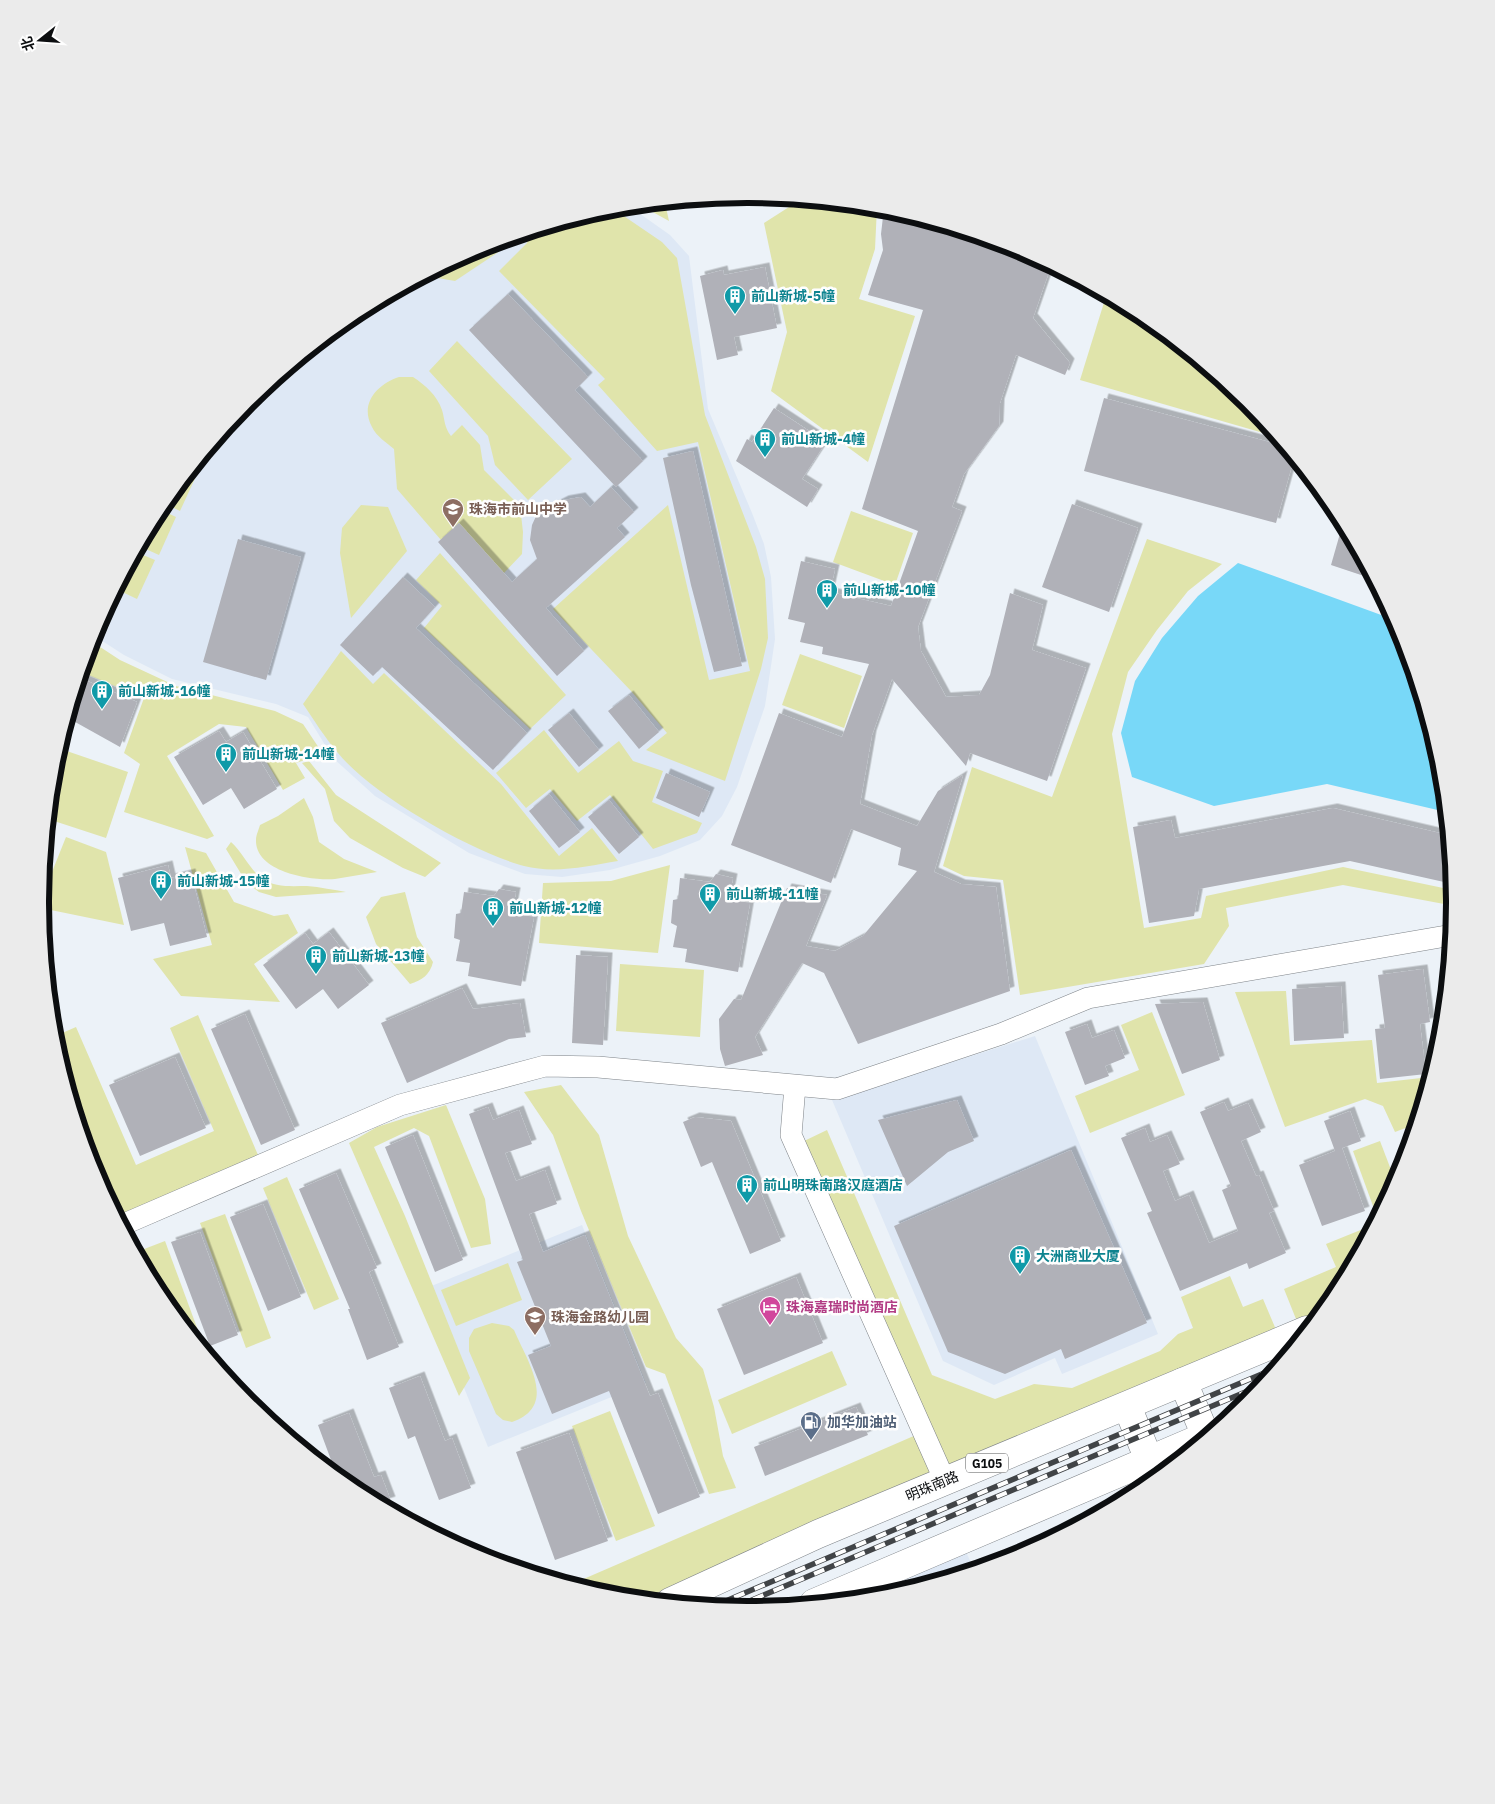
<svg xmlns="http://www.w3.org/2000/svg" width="1495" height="1804" font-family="'IBM Plex Sans','Noto Sans SC',sans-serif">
	<defs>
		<filter id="shadow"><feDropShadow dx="4.5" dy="-4.5" stdDeviation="0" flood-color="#0004"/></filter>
	</defs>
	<rect width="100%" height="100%" fill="#ecf2f8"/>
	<g fill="#dee8f5">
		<polygon points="629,206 670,235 689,256 708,409 752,513 764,544 771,577 775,639 765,706 737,787 722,816 700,840 660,856 610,870 562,877 525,874 469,853 375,796 333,758 308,717 276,704 172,679 124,655 93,635 159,509 247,402 355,314 477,248 610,208"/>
		<polygon points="1035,1036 1158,1334 1062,1374 1055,1358 994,1385 943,1361 832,1100"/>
		<polygon points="582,1225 646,1383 488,1447 424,1289"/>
		<polygon points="965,1550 974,1569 885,1596 849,1600"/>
	</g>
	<g fill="#e0e4ab">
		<polygon points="800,200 877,207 875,249 859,299 915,316 868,462 771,391 787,332 764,223"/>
		<polygon points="665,203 669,221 640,205"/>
		<polygon points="612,208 662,242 677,258 705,415 756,547 765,579 768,638 761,669 725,781 646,750 667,733 631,691 553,609 668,505 709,680 750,671 698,442 657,451 598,385 605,379 499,271 527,243 529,233"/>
		<polygon points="492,244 506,247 455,281 426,276 477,248"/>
		<polygon points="1106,296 1141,314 1248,402 1277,437 1080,380"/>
		<polygon points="457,341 572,459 528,500 495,465 488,436 429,371"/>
		<path d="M399,377H413C425,385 437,395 442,410C445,420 444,427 451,436L462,425L480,445L484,470L520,506L523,532L522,554L504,573L459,523L441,540L397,489L394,449C387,443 376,436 372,427C359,403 378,384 399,377Z"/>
		<polygon points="192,469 198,472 180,511 164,503"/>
		<polygon points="361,505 388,507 407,551 351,618 340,553 342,528"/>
		<polygon points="159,509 176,517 159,555 139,546"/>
		<polygon points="851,511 913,533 895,585 833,562"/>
		<polygon points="1147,539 1222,564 1188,591 1157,630 1128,672 1112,734 1144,928 1201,918 1206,896 1343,867 1448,889 1444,904 1343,885 1226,908 1229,926 1204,964 1020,995 1003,880 964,876 943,866 972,767 1052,797"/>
		<polygon points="136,552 155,560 137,599 116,589"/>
		<polygon points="440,553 566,695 530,729 424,628 442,606 416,580"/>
		<polygon points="91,641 120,660 176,686 275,711 303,724 323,754 296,763 305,778 283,790 246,727 219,724 167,756 214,836 207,839 124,812 140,764 124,753 144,698 81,672"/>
		<path d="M341,651L373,684L384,673L501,784L559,856L592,828L618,861C588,866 555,874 524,866C472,852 372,795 338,753C325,738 314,720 303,704Z"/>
		<polygon points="800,654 862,676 844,728 782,705"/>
		<polygon points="544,730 578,773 619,741 633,761 663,771 652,802 702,823 697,833 653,849 610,795 577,821 550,789 526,808 496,773"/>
		<polygon points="58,748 128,772 106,838 48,819 54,764"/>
		<polygon points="309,761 336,795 441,863 425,877 403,868 350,838 334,821 325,789 302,763"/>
		<path d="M304,798L313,817L319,842L344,859L377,872C363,874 349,877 335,879C311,881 255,872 256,840C256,835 259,829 260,825L278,816Z"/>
		<polygon points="66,837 106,852 124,925 41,908 40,902"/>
		<path d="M231,842C242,852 250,869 261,878C275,888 292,886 307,886C320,887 334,890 346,892L276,897L259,892L246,882L226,849Z"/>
		<polygon points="185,847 206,853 234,902 274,916 288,914 298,933 254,964 280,1002 181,996 153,959 212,945"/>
		<polygon points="670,865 658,953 539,943 543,883 611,881"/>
		<path d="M405,892L417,937L433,962C430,975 422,980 410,984L376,944L366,917L381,897Z"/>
		<polygon points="620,964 704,970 700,1037 616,1031"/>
		<polygon points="1286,991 1290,1045 1372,1040 1377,1083 1430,1077 1416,1124 1395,1132 1383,1106 1365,1099 1285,1127 1235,992"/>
		<polygon points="1152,1012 1185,1095 1090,1133 1075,1096 1139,1070 1121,1025"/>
		<polygon points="198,1015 258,1155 117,1216 94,1172 53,1037 76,1027 136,1165 214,1131 170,1028"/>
		<polygon points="561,1085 599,1135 628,1236 676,1338 703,1369 714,1407 723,1456 736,1488 709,1494 665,1374 646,1367 581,1211 553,1135 524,1092"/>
		<polygon points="446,1105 485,1199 491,1244 471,1248 429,1136 414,1128 374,1147 405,1216 470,1378 459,1396 349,1143 377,1127"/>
		<polygon points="827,1130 932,1375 995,1399 1034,1384 1072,1388 1160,1351 1178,1334 1193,1328 1181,1297 1230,1276 1243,1307 1263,1299 1277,1332 949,1471 802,1142"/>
		<polygon points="1380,1141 1396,1183 1377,1217 1353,1151"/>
		<polygon points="287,1177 339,1299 314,1310 263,1188"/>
		<polygon points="225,1214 271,1338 246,1348 200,1223"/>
		<polygon points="1373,1225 1336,1295 1320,1314 1298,1324 1284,1289 1336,1267 1326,1244"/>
		<polygon points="165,1241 206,1352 159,1295 139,1251"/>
		<polygon points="508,1263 522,1300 456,1326 441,1290"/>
		<path d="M492,1323L509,1326L514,1330C527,1361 559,1406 512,1422L503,1420L496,1414L469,1351V1338L474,1329Z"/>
		<polygon points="832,1351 847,1385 732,1434 718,1400"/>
		<polygon points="610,1411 655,1526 616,1541 572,1426"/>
		<polygon points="916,1435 933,1473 643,1599 609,1596 572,1584"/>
	</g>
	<polygon fill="#78d8f8" points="1238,563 1395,620 1401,632 1441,764 1446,812 1327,784 1214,806 1132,777 1121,733 1135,681 1162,638 1198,596"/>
	<g fill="#b0b1b8" filter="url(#shadow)">
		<polygon points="884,208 1019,248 1051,266 1033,318 1070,363 1065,375 1016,355 1000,403 999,426 964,474 952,507 962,511 918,627 921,651 946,697 979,695 990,675 1010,593 1043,605 1032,650 1086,668 1047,781 970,753 966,766 892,679 872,735 860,804 917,826 938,791 963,775 934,872 961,884 996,887 1010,991 858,1044 824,973 802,963 755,1037 763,1055 725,1066 720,1049 719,1019 734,999 741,1000 787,888 827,895 806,946 835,951 863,936 917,871 898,865 901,848 851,829 831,883 731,845 779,713 842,737 869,664 822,654 823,647 800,642 805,623 788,619 801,561 835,569 830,592 891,606 918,531 862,509 923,310 868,295 883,250 881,234"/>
		<polygon points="765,267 777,328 734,337 738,355 717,360 700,276 723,270 724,275"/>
		<polygon points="508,294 588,377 575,390 643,461 616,487 469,330"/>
		<polygon points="1104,398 1284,446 1294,458 1276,523 1084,471"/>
		<polygon points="774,408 826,442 802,479 818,489 807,507 736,461 747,439 752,442"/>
		<polygon points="693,451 742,666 714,672 691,585 663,458"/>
		<polygon points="611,487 634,512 617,528 625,537 546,608 584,651 557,676 438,542 459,523 512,582 537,559 530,540 532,525 537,514 564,500 581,497 590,507"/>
		<polygon points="1072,504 1138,528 1109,612 1042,587"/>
		<polygon points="1343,523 1373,579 1331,565"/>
		<polygon points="238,539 301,557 266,680 203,662"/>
		<polygon points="403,577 435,607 416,628 527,733 493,770 382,667 373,676 340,645"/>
		<polygon points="80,678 137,702 120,747 68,718"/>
		<polygon points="629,695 659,732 639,749 608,711"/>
		<polygon points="569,713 599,750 579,767 548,730"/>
		<polygon points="219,731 226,742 243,732 277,789 244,809 231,788 203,805 174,757"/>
		<polygon points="666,773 710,792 699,817 656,798"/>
		<polygon points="549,794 580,832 559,848 529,811"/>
		<polygon points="609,800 639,837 619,854 588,817"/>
		<polygon points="1333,808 1448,835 1453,884 1350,861 1199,889 1194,916 1149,923 1133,827 1171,820 1175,838"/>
		<polygon points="168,865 171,878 191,873 207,937 170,946 164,923 131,931 118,878"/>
		<polygon points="716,874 733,878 729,899 750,903 738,972 685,962 687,949 673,947 677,926 671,923 673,900 678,899 680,878 710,882"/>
		<polygon points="499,889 516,892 512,913 534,917 521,986 468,976 470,963 456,961 460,940 454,938 456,914 461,913 464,892 494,896"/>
		<polygon points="329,932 369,985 338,1009 323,989 296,1009 263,965 305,933 313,944"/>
		<polygon points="576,955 608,957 603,1045 572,1043"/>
		<polygon points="1423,969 1430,1022 1420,1024 1426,1074 1380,1079 1375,1029 1385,1028 1378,975"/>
		<polygon points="1341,986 1344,1038 1294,1041 1292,989"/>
		<polygon points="462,988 473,1009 520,1003 526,1037 509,1039 407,1083 381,1023"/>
		<polygon points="1203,1002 1220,1060 1182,1074 1155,1004"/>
		<polygon points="245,1014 295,1130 261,1145 211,1029"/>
		<polygon points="1087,1024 1092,1038 1114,1030 1125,1058 1105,1066 1109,1076 1085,1085 1065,1032"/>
		<polygon points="175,1057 206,1128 140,1156 109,1085"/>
		<polygon points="957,1100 974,1141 948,1152 907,1186 878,1120"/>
		<polygon points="1224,1102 1228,1111 1248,1103 1261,1132 1241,1141 1256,1176 1259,1175 1274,1211 1269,1213 1286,1253 1249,1269 1247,1263 1180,1291 1147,1213 1152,1211 1121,1138 1145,1128 1150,1142 1167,1135 1180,1164 1163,1171 1175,1201 1189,1195 1209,1243 1238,1231 1222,1190 1231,1186 1200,1112"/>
		<polygon points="488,1107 493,1120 519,1110 532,1144 505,1153 516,1181 545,1170 557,1204 529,1214 543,1252 585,1235 650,1396 658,1393 700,1497 658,1514 609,1391 552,1414 528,1355 551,1346 517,1262 523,1260 469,1114"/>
		<polygon points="1350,1111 1361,1141 1342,1148 1365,1211 1322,1226 1299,1165 1335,1151 1324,1121"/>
		<polygon points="695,1117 731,1121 781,1241 750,1254 712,1162 701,1167 683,1122"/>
		<polygon points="413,1135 463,1260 435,1272 385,1147"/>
		<polygon points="1071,1150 1147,1323 1065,1359 1061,1349 1005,1374 948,1352 894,1226"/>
		<polygon points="336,1173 377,1268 369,1272 399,1347 367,1360 348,1309 350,1309 299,1189"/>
		<polygon points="263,1204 301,1297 268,1311 230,1217"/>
		<polygon points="200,1232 238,1335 210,1346 171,1242"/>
		<polygon points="796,1277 823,1343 744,1375 717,1309"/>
		<polygon points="420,1376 445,1441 452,1438 471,1488 439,1500 415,1436 408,1439 389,1388"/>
		<polygon points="856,1407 868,1435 765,1476 754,1447"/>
		<polygon points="349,1413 374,1477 381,1475 391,1501 381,1504 354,1490 337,1476 318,1425"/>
		<polygon points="569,1433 608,1541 555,1560 516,1452"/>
	</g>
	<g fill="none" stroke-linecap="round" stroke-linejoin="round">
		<g stroke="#7e8388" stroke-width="22">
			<g id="street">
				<polyline points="795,1086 791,1135 945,1481"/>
				<polyline points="122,1225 400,1105 545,1066 598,1067 837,1089 1001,1034 1088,998 1452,935"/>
			</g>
		</g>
		<g stroke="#7e8388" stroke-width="29">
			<g id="highway">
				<polyline points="1183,1382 1206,1436"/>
				<polyline points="1127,1406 1149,1460"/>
				<polyline points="670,1602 818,1534 1307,1330"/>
				<polyline points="814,1603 1208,1435"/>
			</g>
		</g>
		<use href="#street" stroke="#fff" stroke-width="21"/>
		<use href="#highway" stroke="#fff" stroke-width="28"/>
		<g stroke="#414447" stroke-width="5.5">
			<g id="rail">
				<polyline points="714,1606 1276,1368"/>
				<polyline points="733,1608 1262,1385"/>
			</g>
		</g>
		<use href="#rail" stroke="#fefefe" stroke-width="4" stroke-dasharray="11" stroke-linecap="butt"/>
	</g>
	<defs>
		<g id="building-pin" transform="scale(1.125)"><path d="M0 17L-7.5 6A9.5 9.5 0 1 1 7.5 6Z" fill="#0f9aa8" stroke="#fefefe"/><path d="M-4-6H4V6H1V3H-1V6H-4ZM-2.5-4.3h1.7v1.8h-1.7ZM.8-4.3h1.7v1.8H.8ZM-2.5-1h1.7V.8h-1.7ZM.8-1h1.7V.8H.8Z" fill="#fff"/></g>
		<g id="school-pin" transform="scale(1.125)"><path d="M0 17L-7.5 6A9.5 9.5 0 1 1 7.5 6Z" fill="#8d6e63" stroke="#fefefe"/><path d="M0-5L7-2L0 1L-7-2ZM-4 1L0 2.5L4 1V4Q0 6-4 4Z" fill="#fff"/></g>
		<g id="hotel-pin" transform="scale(1.125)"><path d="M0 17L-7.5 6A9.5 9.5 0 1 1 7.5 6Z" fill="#d1479c" stroke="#fefefe"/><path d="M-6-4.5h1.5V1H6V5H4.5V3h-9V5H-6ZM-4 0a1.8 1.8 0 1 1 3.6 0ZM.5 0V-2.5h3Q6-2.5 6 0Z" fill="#fff"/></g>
		<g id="fuel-pin" transform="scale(1.125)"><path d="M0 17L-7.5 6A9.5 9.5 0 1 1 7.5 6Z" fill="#5c6f8a" stroke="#fefefe"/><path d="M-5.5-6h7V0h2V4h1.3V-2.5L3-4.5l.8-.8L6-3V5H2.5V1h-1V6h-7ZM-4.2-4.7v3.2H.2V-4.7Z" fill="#fff"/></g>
	</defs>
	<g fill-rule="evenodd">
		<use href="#building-pin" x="735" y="296"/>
		<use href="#building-pin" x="765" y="439"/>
		<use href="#school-pin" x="453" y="509"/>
		<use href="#building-pin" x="827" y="590"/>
		<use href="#building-pin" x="102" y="691"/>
		<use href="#building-pin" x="226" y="754"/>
		<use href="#building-pin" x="161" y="881"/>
		<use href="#building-pin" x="710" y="894"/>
		<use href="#building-pin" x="493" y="908"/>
		<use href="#building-pin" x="316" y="956"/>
		<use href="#building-pin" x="747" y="1185"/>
		<use href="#building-pin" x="1020" y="1256"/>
		<use href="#hotel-pin" x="770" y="1307"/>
		<use href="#school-pin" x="535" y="1317"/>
		<use href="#fuel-pin" x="811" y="1422"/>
	</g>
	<g text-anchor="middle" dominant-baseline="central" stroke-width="5" stroke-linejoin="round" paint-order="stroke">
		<rect fill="#fefefe" stroke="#555657" stroke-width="1" x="966" y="1453.5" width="42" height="19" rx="4"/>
		<g font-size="12" font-weight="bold" fill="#0c0e10">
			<text x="987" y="1463">G105</text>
		</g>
		<g font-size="14" font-weight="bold" fill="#0d838f" stroke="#fefefe" text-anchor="start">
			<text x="751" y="296">前山新城-5幢</text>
			<text x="781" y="439">前山新城-4幢</text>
			<text x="843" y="590">前山新城-10幢</text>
			<text x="118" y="691">前山新城-16幢</text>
			<text x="242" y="754">前山新城-14幢</text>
			<text x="177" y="881">前山新城-15幢</text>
			<text x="726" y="894">前山新城-11幢</text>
			<text x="509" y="908">前山新城-12幢</text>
			<text x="332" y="956">前山新城-13幢</text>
			<text x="763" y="1185">前山明珠南路汉庭酒店</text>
			<text x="1036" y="1256">大洲商业大厦</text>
		</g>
		<g font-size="14" font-weight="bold" fill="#785e54" stroke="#fefefe" text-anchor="start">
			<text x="469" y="509">珠海市前山中学</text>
			<text x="551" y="1317">珠海金路幼儿园</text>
		</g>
		<g font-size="14" font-weight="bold" fill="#b23c85" stroke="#fefefe" text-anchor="start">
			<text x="786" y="1307">珠海嘉瑞时尚酒店</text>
		</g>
		<g font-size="14" font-weight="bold" fill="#4e5e75" stroke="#fefefe" text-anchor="start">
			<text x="827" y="1422">加华加油站</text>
		</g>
		<g font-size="14" fill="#0c0e10" stroke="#fefefe">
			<text transform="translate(932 1486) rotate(-23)">明珠南路</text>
		</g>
	</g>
	<path d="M0 0H1495V1804H0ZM747 203H748A698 698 0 0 1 1446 901V903A698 698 0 0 1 748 1601H747A698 698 0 0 1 49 903V901A698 698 0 0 1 747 203Z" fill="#ebebeb" fill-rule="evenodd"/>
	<path fill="none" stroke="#0c0e10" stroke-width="6" d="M747 203H748A698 698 0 0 1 1446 901V903A698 698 0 0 1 748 1601H747A698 698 0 0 1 49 903V901A698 698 0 0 1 747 203Z"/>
	<g transform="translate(40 40) rotate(253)" stroke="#fefefe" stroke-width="4" paint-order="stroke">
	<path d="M0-4L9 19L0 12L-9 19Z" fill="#0c0e10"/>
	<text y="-8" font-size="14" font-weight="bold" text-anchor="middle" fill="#0c0e10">北</text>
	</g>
</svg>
